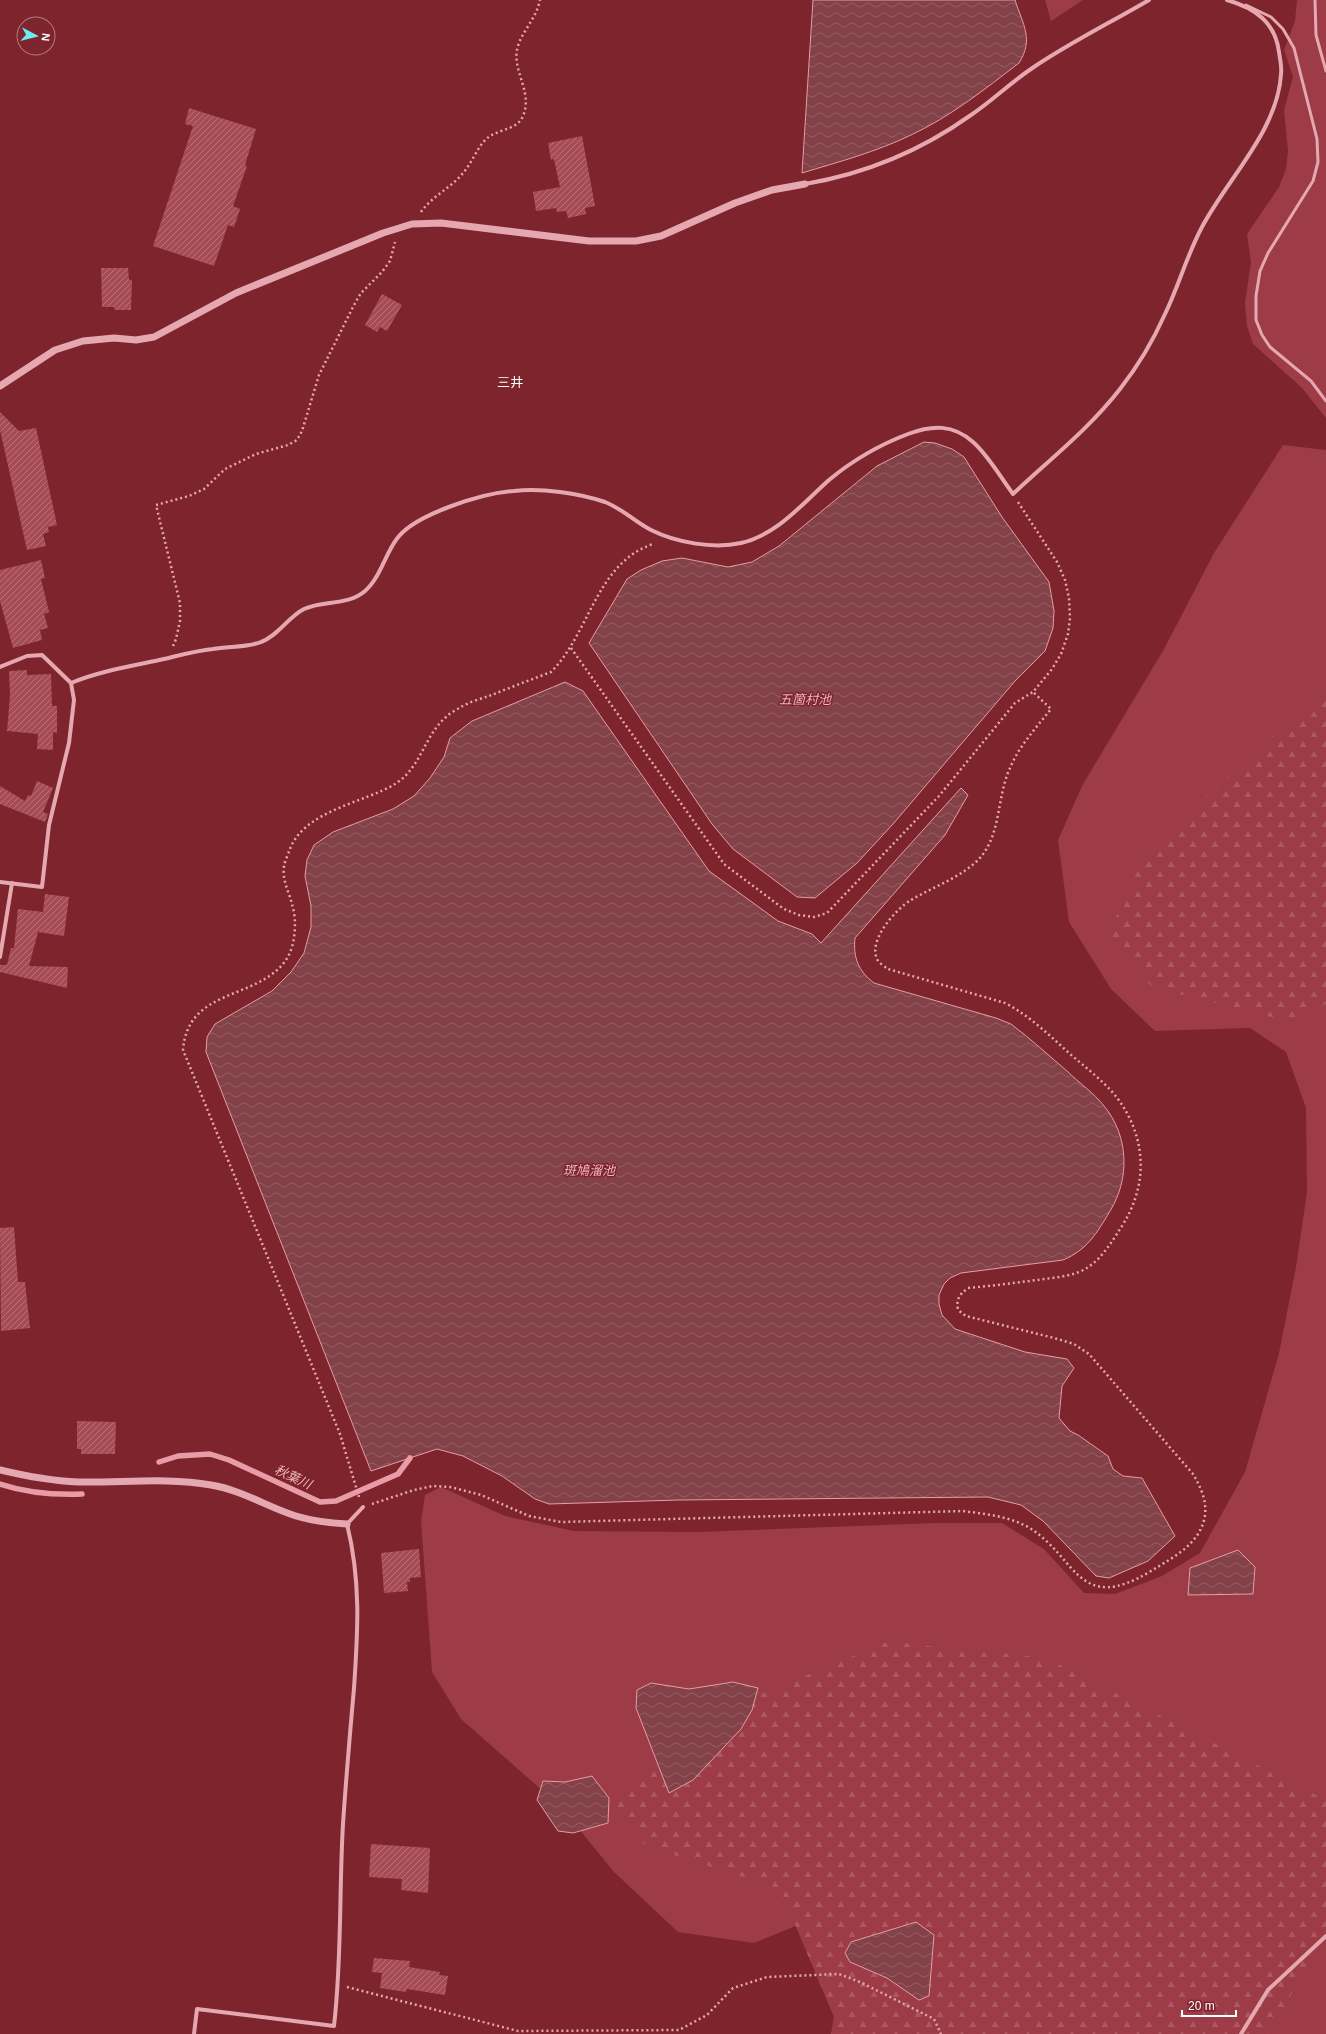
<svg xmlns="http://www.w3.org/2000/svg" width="1326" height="2034" font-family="Arial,'Noto Sans JP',sans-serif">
	<defs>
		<pattern id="forest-firs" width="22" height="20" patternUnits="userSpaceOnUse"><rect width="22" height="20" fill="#9d3b46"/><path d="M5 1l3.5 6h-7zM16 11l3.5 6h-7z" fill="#ac5862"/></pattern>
		<pattern id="water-waves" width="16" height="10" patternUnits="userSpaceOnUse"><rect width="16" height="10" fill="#834148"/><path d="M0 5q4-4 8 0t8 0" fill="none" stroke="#965e63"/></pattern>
		<pattern id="building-hatch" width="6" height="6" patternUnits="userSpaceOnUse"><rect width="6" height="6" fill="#a64c57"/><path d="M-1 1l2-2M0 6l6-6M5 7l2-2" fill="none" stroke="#b87079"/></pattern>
	</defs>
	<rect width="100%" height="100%" fill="#7d242d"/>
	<g fill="#9d3b46">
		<polygon points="1045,0 1083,0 1051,21"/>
		<polygon points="1297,0 1326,0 1326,418 1302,388 1253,344 1247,326 1245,303 1251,262 1247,234 1279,187 1286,169 1288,151 1284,110 1293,77 1284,50 1295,21"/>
		<polygon points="1283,445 1326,450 1326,2034 1230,2034 844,1906 754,1943 678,1932 614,1872 561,1807 461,1719 432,1672 421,1521 425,1495 441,1487 505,1516 574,1531 698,1532 936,1523 1002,1523 1044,1549 1084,1593 1115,1594 1162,1576 1200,1553 1245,1472 1279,1353 1296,1267 1307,1192 1306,1108 1286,1052 1250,1028 1155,1031 1111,989 1069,922 1058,840 1083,784 1164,649 1214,553"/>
	</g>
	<g fill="url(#forest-firs)">
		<polygon points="1326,688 1326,1004 1287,1021 1152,987 1106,938 1141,864 1201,801"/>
		<polygon points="889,1641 975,1652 1017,1654 1052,1661 1326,1800 1326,1928 1278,2020 1268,2034 831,2034 834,2017 780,1889 646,1846 607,1807 742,1702"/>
	</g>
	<g fill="url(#water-waves)" stroke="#e79ca6">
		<path d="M813,0H1015C1023,25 1034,39 1019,63C985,89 950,117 911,135C876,152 838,162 802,173Z"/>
		<polygon points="924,442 935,443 952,449 964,457 1002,517 1049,582 1054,611 1053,628 1045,651 1015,681 893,824 857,863 815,898 797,897 733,849 712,824 589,643 627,579 641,570 662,561 682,558 728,567 752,562 779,546 877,466"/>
		<path d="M565,682L583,691L709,871L778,921L812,934L821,943L961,788L968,795L945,835L855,938C853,957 858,971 874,983L996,1018L1011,1024C1031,1039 1048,1055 1067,1071C1079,1083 1094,1093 1104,1106C1129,1136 1130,1179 1110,1211C1097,1233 1087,1250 1063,1260L961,1273L950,1278L944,1284L939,1295V1304L942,1315L955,1329L1025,1352L1067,1359L1074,1368L1062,1386L1059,1418L1070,1431L1078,1435L1108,1456L1113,1469L1123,1476L1142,1478L1175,1536L1148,1561L1109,1578L1096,1576L1043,1521L1021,1505L988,1497L678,1500L549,1504L535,1499L502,1476L463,1456L437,1449L371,1471L206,1052L207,1037L215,1024L272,991L291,972L304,953L311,927V906L305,876L307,860L314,845L333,832L393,809L414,796L430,778L444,757L450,738L472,721Z"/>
		<polygon points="1238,1550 1255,1567 1253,1594 1188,1595 1190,1568"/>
		<polygon points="733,1682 758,1688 752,1710 741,1729 693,1780 669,1793 636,1708 637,1690 651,1683 689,1689"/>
		<polygon points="592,1776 609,1798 608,1823 573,1833 558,1831 537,1800 543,1781 565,1782"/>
		<polygon points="916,1922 934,1935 929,1996 919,2000 887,1978 850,1962 845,1953 851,1942"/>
	</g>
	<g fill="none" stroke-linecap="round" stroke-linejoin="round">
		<g stroke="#e79ca6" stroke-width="5.5">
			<polyline points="159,1462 178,1456 210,1454 229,1460 320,1502 336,1501 398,1474 410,1458"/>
			<path d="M0,1484C27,1493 54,1495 82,1494"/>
		</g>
	</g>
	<g fill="url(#building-hatch)">
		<polygon points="189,108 256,129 245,165 247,166 233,206 240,209 234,227 228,225 214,266 153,246 193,126 185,124"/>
		<polygon points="582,136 595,206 585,208 586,214 568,218 566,211 557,212 556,208 536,211 533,192 560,187 554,159 551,160 548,143"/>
		<polygon points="101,268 128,268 129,280 132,280 131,310 115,310 114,307 102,307"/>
		<polygon points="382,294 402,305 387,331 380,327 377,332 365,325"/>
		<polygon points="0,412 19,431 36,428 57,525 48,527 49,532 43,534 46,546 27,550 0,430"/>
		<polygon points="41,560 45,578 41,579 49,612 44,614 48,628 40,630 42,640 13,648 0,601 0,570"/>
		<polygon points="27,670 27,675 51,674 52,706 57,706 57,733 53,732 53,750 37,749 38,734 7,731 10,696 9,671"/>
		<polygon points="37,781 53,788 43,812 48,814 45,822 0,804 0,786 25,801 28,795 31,796"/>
		<polygon points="45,894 69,897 64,936 38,932 29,966 68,967 67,988 0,972 0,965 7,965 11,948 14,948 18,909 43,912"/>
		<polygon points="14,1227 18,1282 25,1282 30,1328 1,1331 0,1228"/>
		<polygon points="77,1421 116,1422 115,1454 81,1454 81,1449 77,1449"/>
		<polygon points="419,1549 421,1577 410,1578 410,1582 407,1582 408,1591 384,1593 381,1553"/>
		<polygon points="371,1844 430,1848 428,1893 401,1890 402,1879 369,1877"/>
		<polygon points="374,1958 410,1961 409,1967 440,1972 439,1975 448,1976 445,1995 407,1989 406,1992 380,1988 382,1973 372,1972"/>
	</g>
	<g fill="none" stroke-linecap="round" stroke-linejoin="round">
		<g stroke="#e6a8b0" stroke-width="2.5" stroke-dasharray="2 3" stroke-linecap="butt">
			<path d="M421,212C432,196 451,188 463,173C473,162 478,144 490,136C501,129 518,129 523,116C533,93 513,72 517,50C520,33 536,20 540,0"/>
			<polyline points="173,646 176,639 180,621 180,603 156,505 189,496 204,489 225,469 256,454 288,445 297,440 302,431 319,375 354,305 361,293 382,272 390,261 395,242"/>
			<polyline points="571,648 724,864 784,909 799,915 814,917 827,913 939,796 1015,703 1033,692 1052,669 1061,654 1068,634 1070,618 1069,598 1065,580 1057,562 1018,502"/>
			<path d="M359,1497L340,1434L183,1050C188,987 257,1001 286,960C296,945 297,920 292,904C289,892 282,880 284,866C285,861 288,854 290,849C305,810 364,803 395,784C421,768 424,736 446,717C450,713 456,710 461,707C469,702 480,699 489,696C509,688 530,680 551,672C590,633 596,563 653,544"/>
			<path d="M372,1504L414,1490L433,1486L450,1487L481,1495L529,1516L561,1522L963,1511C985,1514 1008,1516 1028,1527C1077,1556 1077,1616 1151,1571C1167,1561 1187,1551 1198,1534C1211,1513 1205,1494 1193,1474L1089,1354L1074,1344L1054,1338L966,1316L958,1310C956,1299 959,1295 968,1288C991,1286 1014,1283 1037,1280C1051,1278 1066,1277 1079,1272C1099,1264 1111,1243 1122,1226C1148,1185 1147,1139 1118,1099C1105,1082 1086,1068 1069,1053C1049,1035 1030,1016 1005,1003L888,969C885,967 879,963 877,959C868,940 896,909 911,900C933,887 957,879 976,862C1002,838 996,798 1010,768C1019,746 1036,728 1051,709L1033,692"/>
			<polyline points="347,1987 518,2031 679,2030 707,2015 733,1988 767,1977 839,1974 860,1982 934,2019 941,2034"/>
		</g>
		<g stroke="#e6a8b0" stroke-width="3">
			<polyline points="1315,0 1316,35 1326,71"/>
			<polyline points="1246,5 1271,17 1283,29 1294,48 1317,139 1318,162 1313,181 1268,253 1260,271 1256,296 1256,320 1262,335 1270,347 1311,381 1326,401"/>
		</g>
		<g stroke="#e6a8b0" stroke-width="4">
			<path d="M805,184C864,174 922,150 971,115C992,101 1010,83 1031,69C1069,43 1110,23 1149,0"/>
			<polyline points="0,667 27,656 42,655 71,683 74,700 69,743 49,825 42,887 0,882"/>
			<path d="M71,683C98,672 126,667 155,661C174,657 193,651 213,649C229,646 246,648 261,642C278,636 288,617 304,609C323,600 348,606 365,591C380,578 385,555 396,540C413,514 484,493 514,491C542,488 578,493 605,502C623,509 635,522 651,530C677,543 714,549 741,543C777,535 803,503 829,480C853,460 879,445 908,434C932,425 953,424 973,442C988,455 1001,478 1013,494C1049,460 1089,429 1120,389C1138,366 1153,341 1165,314C1179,285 1187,255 1202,227C1228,178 1278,130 1281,74C1282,67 1280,59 1279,52C1275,22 1255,8 1227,0"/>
			<polyline points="0,957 12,883"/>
			<path d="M194,2034L197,2009L334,2026C342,1958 339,1891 343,1824C346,1779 350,1733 354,1688C358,1630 361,1581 347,1524L363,1507"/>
			<polyline points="1241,2034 1268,1990 1326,1936"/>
		</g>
		<g stroke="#e6a8b0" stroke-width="7">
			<polyline points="0,386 55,350 83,341 114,338 136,340 154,337 236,293 383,233 412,224 441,223 589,241 636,241 661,236 735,203 772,190 805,184"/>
			<path d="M0,1470C25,1476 52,1481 78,1482C122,1483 167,1477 211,1485C242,1490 267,1507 296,1516C313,1521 329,1523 347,1524"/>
		</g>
	</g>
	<g text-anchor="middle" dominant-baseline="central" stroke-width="3" stroke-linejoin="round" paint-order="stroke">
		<g font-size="13" fill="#fff" stroke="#7d242d">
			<text x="510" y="382">三井</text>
		</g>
		<g font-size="13" font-style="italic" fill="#edb4bb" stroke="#7d242d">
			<text x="805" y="699">五箇村池</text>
			<text x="589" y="1170">斑鳩溜池</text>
			<text transform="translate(293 1477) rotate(25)">秋葉川</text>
		</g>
	</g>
	<g transform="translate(36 36) rotate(97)"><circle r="19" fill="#7d242d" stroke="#b17c81"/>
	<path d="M0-3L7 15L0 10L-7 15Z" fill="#6cebf0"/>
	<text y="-6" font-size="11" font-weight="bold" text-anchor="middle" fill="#ffffff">N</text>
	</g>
	<path d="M1182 2010v6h54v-6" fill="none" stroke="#ffffff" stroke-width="2"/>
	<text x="1188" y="2010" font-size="12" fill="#ffffff" stroke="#7d242d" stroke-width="3" paint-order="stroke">20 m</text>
</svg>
